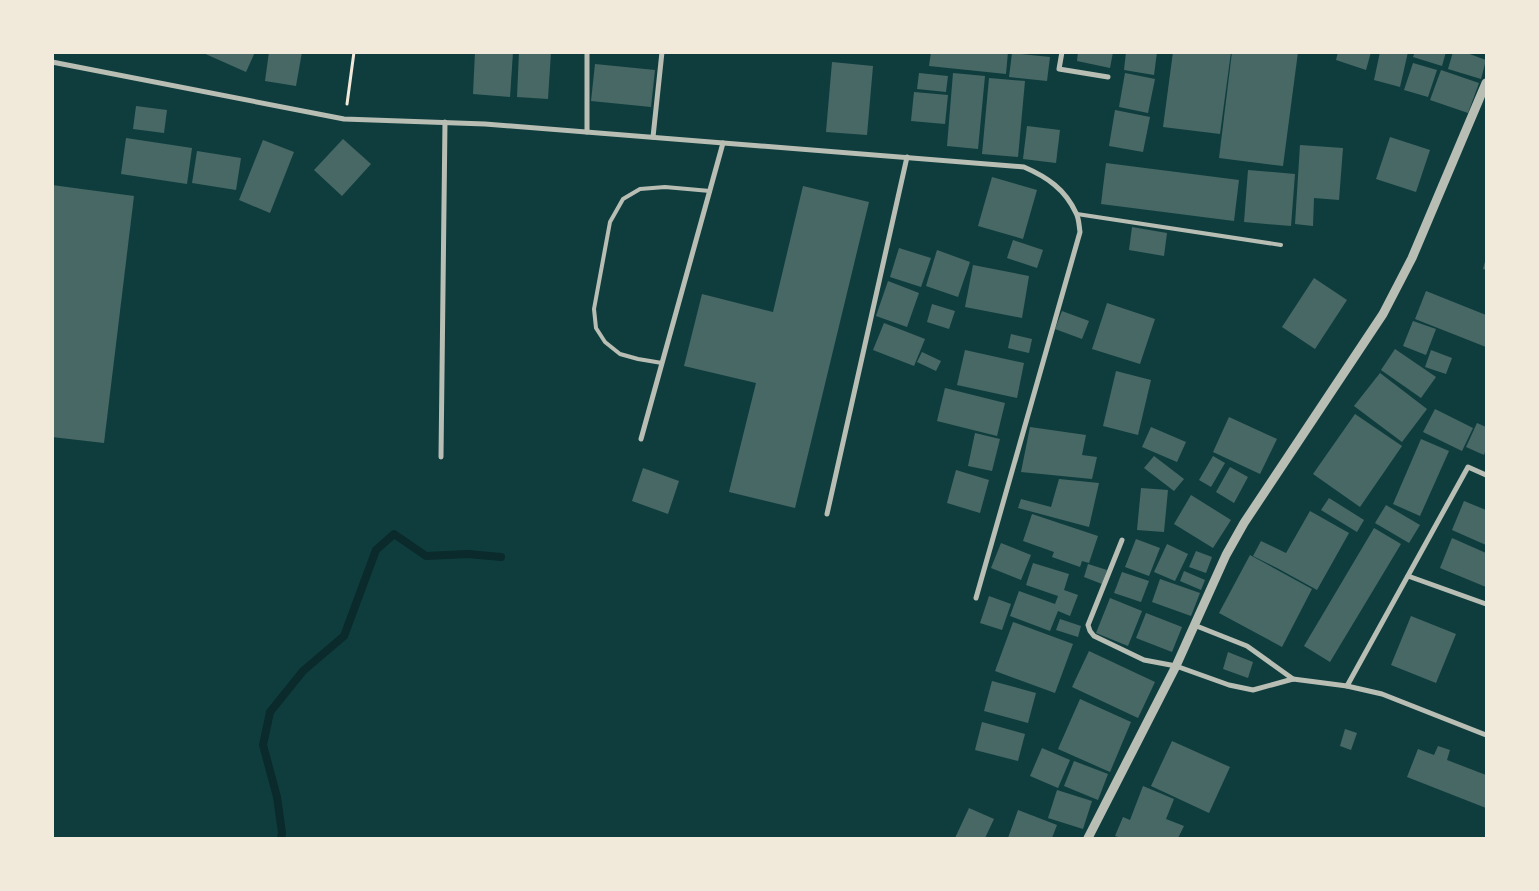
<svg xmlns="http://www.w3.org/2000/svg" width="1539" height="891" font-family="'Times New Roman',serif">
	<rect width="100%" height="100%" fill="#0f3d3e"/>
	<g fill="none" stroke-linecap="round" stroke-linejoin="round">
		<polyline stroke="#0a2a2b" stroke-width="8" points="281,838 282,833 277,797 263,745 270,712 303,671 344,636 376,550 394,534 426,556 468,554 501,557"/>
	</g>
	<g fill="#486865">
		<polygon points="201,52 255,52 246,72"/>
		<polygon points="269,52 302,52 296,86 265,81"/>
		<polygon points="475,52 513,52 510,97 473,94"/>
		<polygon points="519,52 551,52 548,99 517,97"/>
		<polygon points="931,52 1008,52 1006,74 929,66"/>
		<polygon points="1078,52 1113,52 1110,68 1077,61"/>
		<polygon points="1126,52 1157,52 1154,75 1124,70"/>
		<polygon points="1173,52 1231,52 1220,134 1163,127"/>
		<polygon points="1232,52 1298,52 1283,166 1219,158"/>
		<polygon points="1338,52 1371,52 1366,70 1336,60"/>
		<polygon points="1380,52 1408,52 1400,87 1374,80"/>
		<polygon points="1415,52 1446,52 1442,66 1413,57"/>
		<polygon points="1453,52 1464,52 1486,60 1481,79 1448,69"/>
		<polygon points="1012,53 1050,57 1047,81 1009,77"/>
		<polygon points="832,62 873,66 867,135 826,132"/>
		<polygon points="1413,63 1437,70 1428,97 1404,90"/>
		<polygon points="595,64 655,70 651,107 591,101"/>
		<polygon points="1441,70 1479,83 1468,113 1430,100"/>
		<polygon points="919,73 948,76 946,92 917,89"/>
		<polygon points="953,73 985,76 978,149 947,146"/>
		<polygon points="1125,73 1155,79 1148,113 1119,107"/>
		<polygon points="989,78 1025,81 1018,157 982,154"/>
		<polygon points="914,92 948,95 945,124 911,121"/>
		<polygon points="136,106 167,110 164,133 133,129"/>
		<polygon points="1115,110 1150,117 1143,152 1109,146"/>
		<polygon points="1027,126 1060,130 1056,163 1023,159"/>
		<polygon points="1390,137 1430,150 1416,192 1376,179"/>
		<polygon points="126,138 192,148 187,184 121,174"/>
		<polygon points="343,139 371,164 342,196 314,170"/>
		<polygon points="263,140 294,152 270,213 239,200"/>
		<polygon points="1300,145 1343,148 1339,200 1314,198 1313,226 1295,224"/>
		<polygon points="197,151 241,158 236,190 192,183"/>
		<polygon points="1106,163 1239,180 1234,221 1101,204"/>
		<polygon points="1248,170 1295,174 1291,226 1244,222"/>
		<polygon points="992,177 1037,190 1023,239 978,226"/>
		<polygon points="52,185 134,196 104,443 52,437"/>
		<polygon points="803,186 869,202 795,508 729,492 756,383 684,366 702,294 773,312"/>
		<polygon points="1132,227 1167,233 1164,256 1129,250"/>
		<polygon points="1013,240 1043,250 1037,268 1007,258"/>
		<polygon points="899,248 931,258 921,287 890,277"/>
		<polygon points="937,250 970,262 958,297 926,286"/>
		<polygon points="1486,258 1486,270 1483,269"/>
		<polygon points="973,265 1029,276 1022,318 965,307"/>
		<polygon points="1314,278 1347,300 1315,349 1282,327"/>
		<polygon points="888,281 919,293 907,327 876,316"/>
		<polygon points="1426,291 1486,315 1486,347 1415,319"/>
		<polygon points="1107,303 1155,319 1140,364 1092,349"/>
		<polygon points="932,304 955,311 949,329 927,322"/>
		<polygon points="1062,311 1089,321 1082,339 1055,329"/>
		<polygon points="1413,321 1436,329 1426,355 1403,346"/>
		<polygon points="884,323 925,339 914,366 873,350"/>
		<polygon points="1011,334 1032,339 1029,353 1008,348"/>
		<polygon points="1395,349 1436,377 1421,398 1381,370"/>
		<polygon points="965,350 1024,363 1017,398 957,385"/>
		<polygon points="1431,350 1452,358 1446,374 1425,367"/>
		<polygon points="922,352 941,361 936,371 917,362"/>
		<polygon points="1116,371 1151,380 1138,435 1103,426"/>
		<polygon points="1380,373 1427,409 1402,442 1354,406"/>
		<polygon points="945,388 1005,403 997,436 937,421"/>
		<polygon points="1435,409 1473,428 1462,451 1423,432"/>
		<polygon points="1355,414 1402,446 1360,507 1313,474"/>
		<polygon points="1229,417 1277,439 1260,474 1213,452"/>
		<polygon points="1477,423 1486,427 1486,449 1484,455 1466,447"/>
		<polygon points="1030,427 1086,435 1082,455 1097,457 1092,479 1021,472"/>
		<polygon points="1151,427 1186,442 1177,462 1142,447"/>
		<polygon points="975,433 1000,439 992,471 968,466"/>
		<polygon points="1421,439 1449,451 1420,516 1393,504"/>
		<polygon points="1154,456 1184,479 1174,491 1144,468"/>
		<polygon points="1213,456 1225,463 1211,487 1199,480"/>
		<polygon points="1230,467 1248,477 1234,503 1216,492"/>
		<polygon points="643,468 679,481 668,514 632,501"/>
		<polygon points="956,470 989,480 980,513 947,503"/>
		<polygon points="1059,479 1099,483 1089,527 1018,508 1021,499 1051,507"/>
		<polygon points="1141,488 1168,490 1164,532 1137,530"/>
		<polygon points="1191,495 1231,520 1213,548 1174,524"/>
		<polygon points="1329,498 1364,520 1357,532 1321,510"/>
		<polygon points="1464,501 1486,510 1486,545 1452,530"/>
		<polygon points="1386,505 1420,525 1409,543 1375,523"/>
		<polygon points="1310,511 1349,533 1317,590 1277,568 1253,556 1261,541 1286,553"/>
		<polygon points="1032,514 1098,536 1089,563 1082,561 1080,567 1052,557 1054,552 1023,541"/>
		<polygon points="1374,528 1401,544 1330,662 1304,646"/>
		<polygon points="1452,538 1486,553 1486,587 1440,568"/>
		<polygon points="1136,539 1160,548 1149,576 1125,567"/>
		<polygon points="1001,543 1031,555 1021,580 991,568"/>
		<polygon points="1167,544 1188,554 1175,581 1154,572"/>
		<polygon points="1196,551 1212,557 1206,573 1189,567"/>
		<polygon points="1250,555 1312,589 1282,647 1219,613"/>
		<polygon points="1033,563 1069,574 1064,590 1078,595 1070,616 1058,611 1050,631 1010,616 1019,591 1055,604 1058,596 1026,585"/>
		<polygon points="1088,564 1107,570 1102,584 1084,577"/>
		<polygon points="1184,571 1205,580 1201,590 1180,581"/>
		<polygon points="1122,572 1149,581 1141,602 1114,593"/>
		<polygon points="1160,579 1200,593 1191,616 1152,602"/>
		<polygon points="989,596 1011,604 1002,630 980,623"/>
		<polygon points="1110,598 1142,611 1128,646 1096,633"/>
		<polygon points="1146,613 1182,627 1172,652 1136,638"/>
		<polygon points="1411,616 1456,634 1436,683 1391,665"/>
		<polygon points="1060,619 1081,626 1078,637 1056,630"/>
		<polygon points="1013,622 1073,644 1055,693 995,671"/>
		<polygon points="1089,651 1155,682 1138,718 1072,687"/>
		<polygon points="1228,652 1253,662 1248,678 1223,669"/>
		<polygon points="992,681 1036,693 1028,723 984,711"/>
		<polygon points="1080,699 1131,722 1110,772 1058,749"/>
		<polygon points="982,722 1025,734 1018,761 975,750"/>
		<polygon points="1345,729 1357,733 1351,750 1340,746"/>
		<polygon points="1172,741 1230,767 1209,813 1151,786"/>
		<polygon points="1438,746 1450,750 1447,760 1486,775 1486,808 1407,777 1418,749 1434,755"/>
		<polygon points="1042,748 1070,760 1058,788 1030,776"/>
		<polygon points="1074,761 1108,774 1098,800 1064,786"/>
		<polygon points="1143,786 1174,799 1166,819 1184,826 1178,838 1121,838 1115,836 1123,817 1130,820"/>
		<polygon points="1057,790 1092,801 1083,829 1048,818"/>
		<polygon points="969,808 994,819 985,838 955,838"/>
		<polygon points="1018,810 1057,825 1052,838 1008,838"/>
	</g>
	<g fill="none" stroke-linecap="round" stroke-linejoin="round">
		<polyline stroke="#f1e9da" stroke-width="3" points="347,104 354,52"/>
		<g stroke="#b8beb3" stroke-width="4">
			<polyline points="1077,214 1281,245"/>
			<polyline points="662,363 638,359 620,354 605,342 596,328 594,309 610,222 623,199 640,189 665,187 710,191"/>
		</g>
		<g stroke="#b8beb3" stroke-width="5">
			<polyline points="1062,52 1059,69 1108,77"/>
			<path d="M52,62L344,119L485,124L1024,167C1047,177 1065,189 1076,213C1079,218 1079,226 1080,232L976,598"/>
			<polyline points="587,132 587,52"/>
			<polyline points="653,137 662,52"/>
			<polyline points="641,439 723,143"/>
			<polyline points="441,457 445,122"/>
			<polyline points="827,514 907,157"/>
			<polyline points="1122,540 1088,625 1090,631 1094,636 1144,660 1176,666 1229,685 1253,690 1293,679 1347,686 1382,694 1486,735"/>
			<polyline points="1408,576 1486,604"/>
			<polyline points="1194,625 1247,646 1293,679"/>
			<polyline points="1347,686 1468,467 1486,475"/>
		</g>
		<polyline stroke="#b8beb3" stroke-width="9" points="1088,838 1176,666 1226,555 1244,523 1383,314 1412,258 1486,83"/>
	</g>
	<rect width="1539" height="891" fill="none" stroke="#f1e9da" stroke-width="108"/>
</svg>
